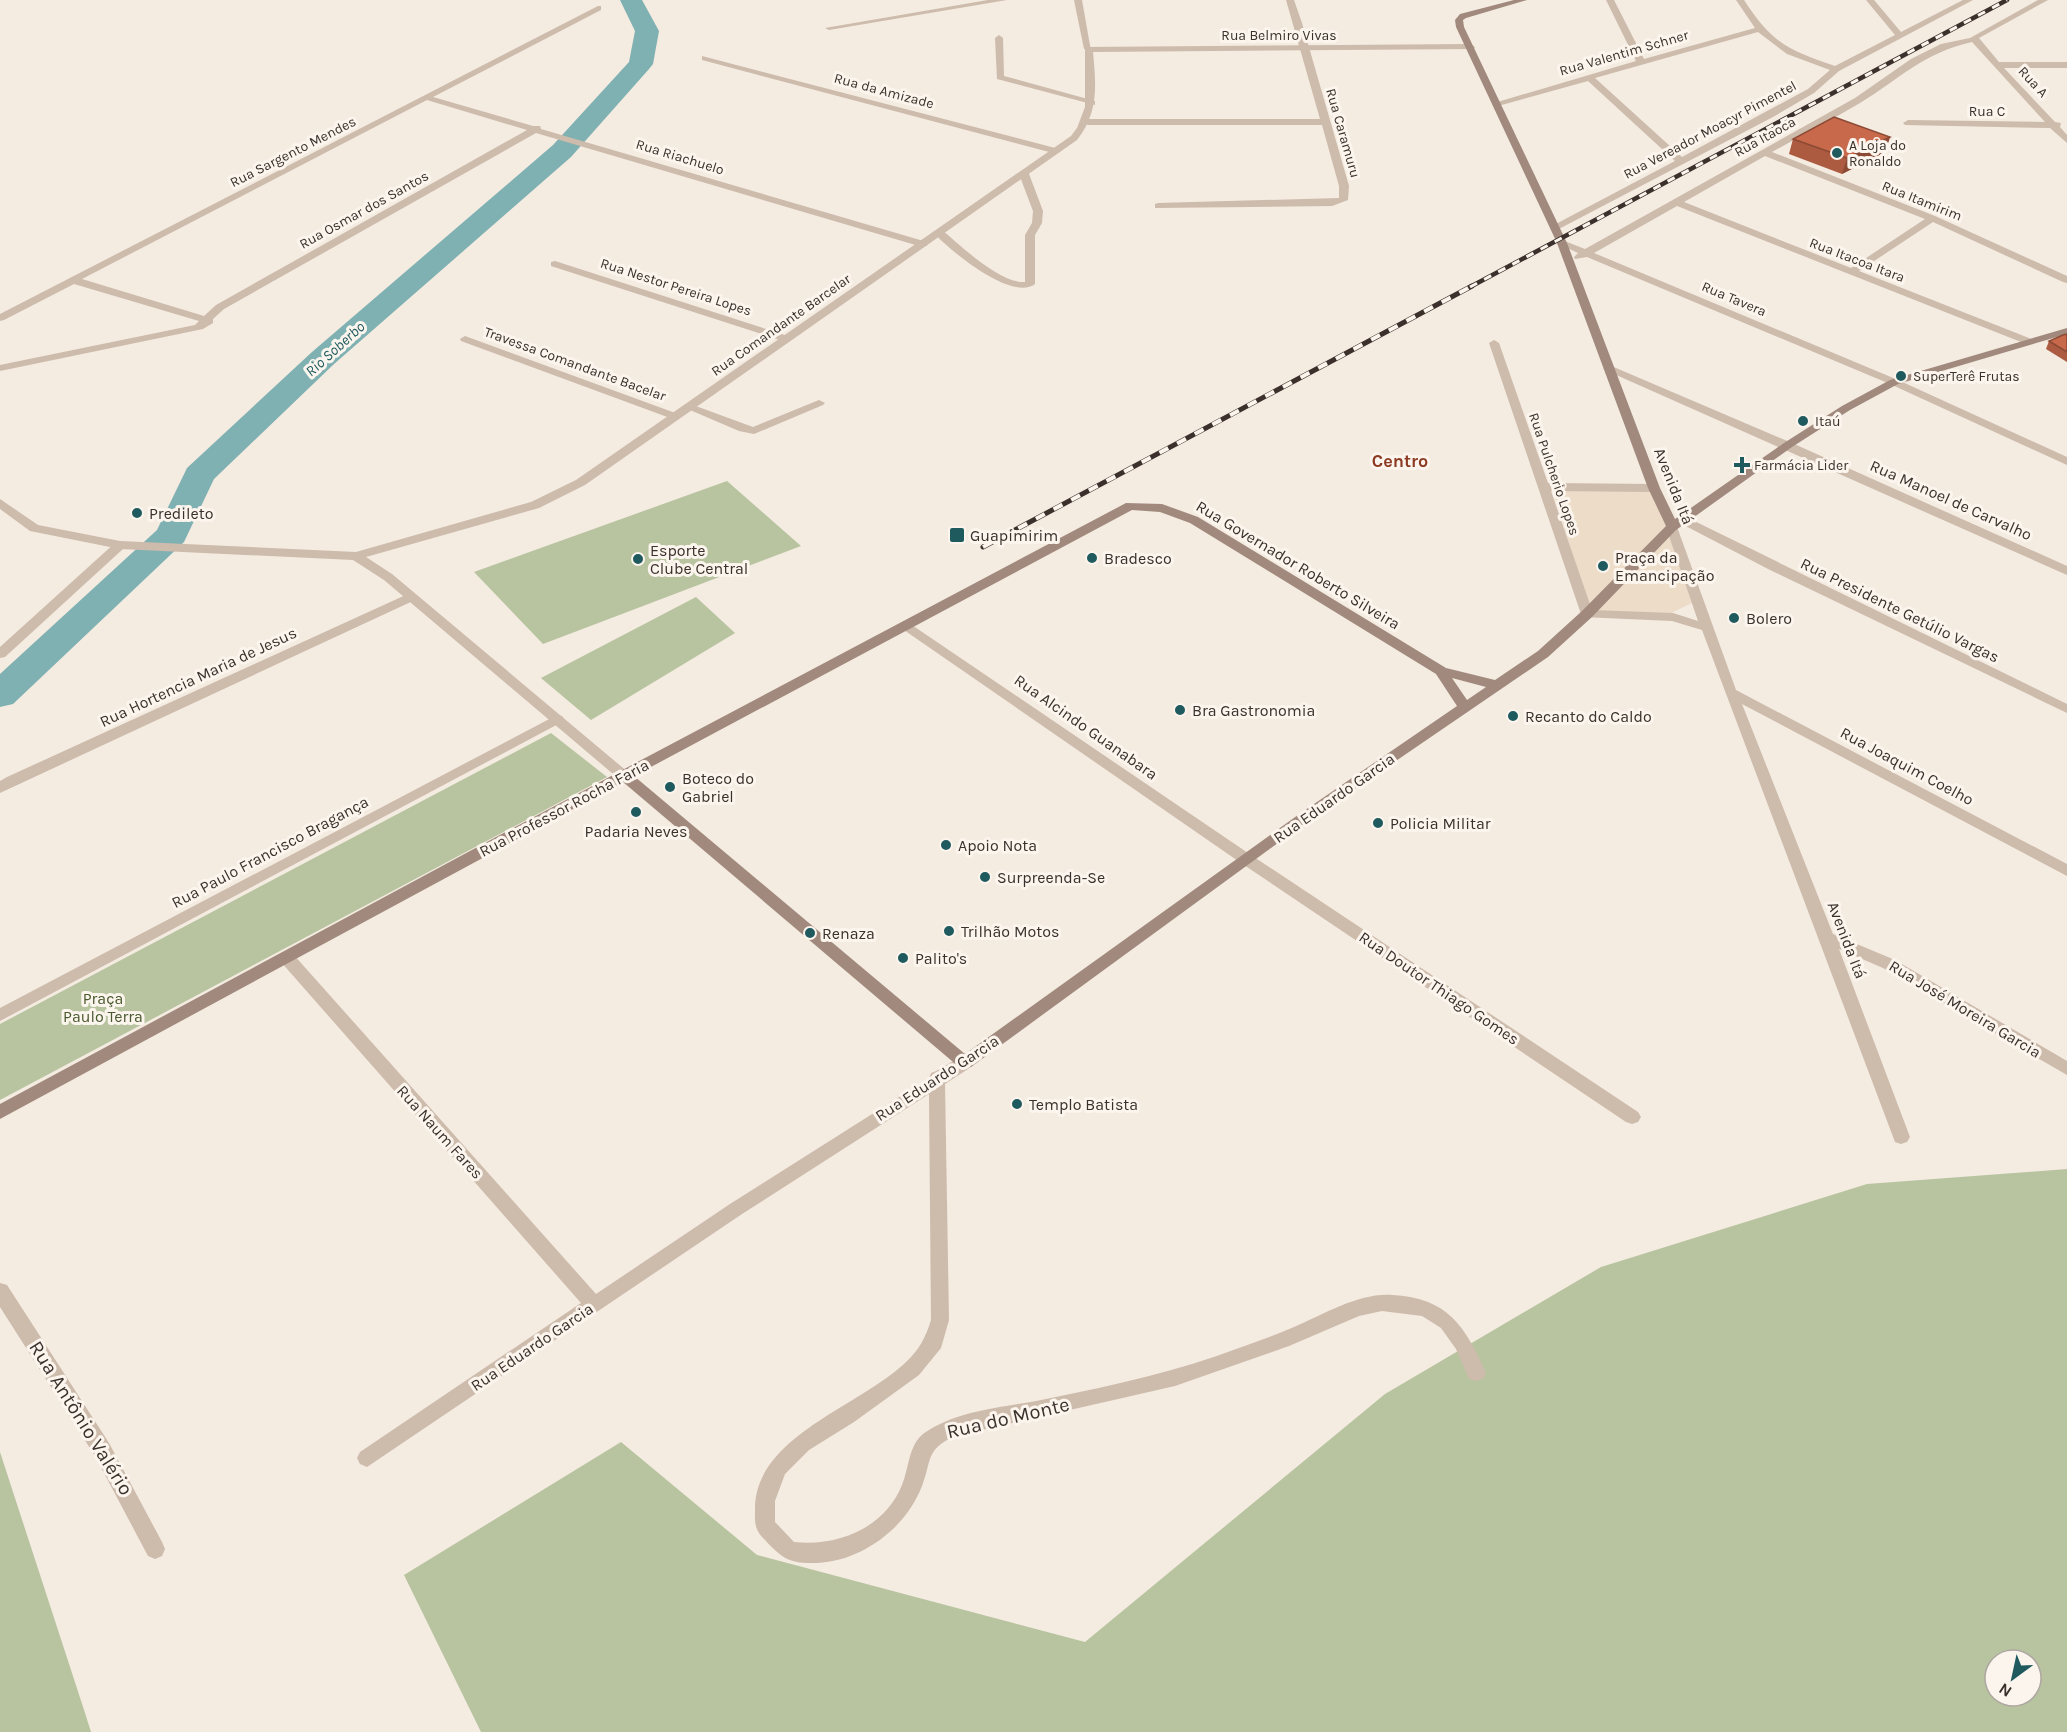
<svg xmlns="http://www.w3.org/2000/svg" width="2067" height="1732" font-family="Karla,sans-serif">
	<rect width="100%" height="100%" fill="#f4ebe1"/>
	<g fill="#b8c4a0" fill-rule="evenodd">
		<polygon points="727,481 801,546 543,644 474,572"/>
		<polygon points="696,597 735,633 591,720 541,678"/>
		<polygon points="551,733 607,777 0,1100 0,1024"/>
		<path d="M2067,1169V1732H481L404,1575L621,1442L757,1555L1085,1642L1385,1394L1601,1267L1867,1184ZM1995,1660H2031V1696H1995Z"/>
		<polygon points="0,1452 85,1713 91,1732 0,1732"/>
	</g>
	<polygon fill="#ecdcc8" points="1552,489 1653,490 1696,601 1669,614 1593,612 1662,536 1588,604"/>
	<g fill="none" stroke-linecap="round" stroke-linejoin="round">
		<polygon fill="#7fb0b2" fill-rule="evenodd" points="620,0 642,0 659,31 653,64 649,69 571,157 334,364 214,479 184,542 13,704 0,707 0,674 157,530 187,468 312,352 553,145 629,62 635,31"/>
		<g fill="#cdbbac" fill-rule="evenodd">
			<polygon points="988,0 1007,0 829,30 825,28"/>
			<polygon points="1074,0 1082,0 1091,51 1084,49"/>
			<polygon points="1286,0 1294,0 1302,23 1349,186 1348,200 1332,206 1155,208 1155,204 1158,203 1339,198 1339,186 1322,125 1088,125 1083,122 1088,119 1320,119"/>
			<path d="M1606,0H1614L1644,59L1755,28L1736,0H1744C1772,43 1788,50 1835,66L1895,35L1866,0H1874L1901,32L1963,0H1973L1839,71L1814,93L1773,117L1555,231L1550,228L1552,226L1675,161L1588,81L1498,106L1494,103L1636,61ZM1758,32L1787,54L1830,70L1808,89L1682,157L1595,78Z"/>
			<path d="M2038,0H2048L1979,38L1999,62H2067V68H2004L2055,122L2061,123L2060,127L2067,135V143L2050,128L1905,125L1903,123L1908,120L2045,122L1972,42C1923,53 1901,78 1860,103C1831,120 1801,136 1772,152L1935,216L2067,276V283L2063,282L1933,222L1859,271L2034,340V344H2026L1677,206L1594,253L1898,380L2067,457V465L1890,384L1587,257L1575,259L1574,257L1578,253L1557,243L1562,240L1585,249L1855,98L1911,59L1941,44L1970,38ZM1765,156L1925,219L1851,268L1684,202Z"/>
			<path d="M598,6H601V10L433,97L533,126H540L541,129L927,242V246H919L536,133L224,309L213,319V323L203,329L0,371V365L195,325L199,321L74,284L4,320L0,321V314ZM427,100L527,130L216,305L204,316L82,279Z"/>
			<polygon points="999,35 1003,38 1004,76 1095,101 1095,105 997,79 995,38"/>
			<polygon points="702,56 1059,149 1061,151 1053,153 702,60"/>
			<path d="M1024,171L1029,174L1043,211L1042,223L1035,235V284C1012,302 949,250 933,232L942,230C960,245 1000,284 1025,282V235L1032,223L1033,211L1019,174Z"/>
			<polygon points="555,261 791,337 792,339 783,341 551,266 551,262"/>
			<polygon points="465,336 678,414 680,416 678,418 670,418 461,341 460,339"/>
			<polygon points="1494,340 1499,343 1548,483 1654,484 1660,488 1654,492 1551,491 1592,610 1673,613 1698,621 1666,527 1672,523 1676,524 1736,690 2067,864 2067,876 1742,704 1833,934 1895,960 2067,1061 2067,1075 1883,968 1839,949 1910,1137 1907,1142 1901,1144 1895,1142 1702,630 1672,621 1582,617 1489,343"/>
			<polygon points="1609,365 1792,443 2067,566 2067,575 1605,370 1603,368"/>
			<polygon points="819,400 825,403 823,405 754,434 739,431 683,407 689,404 693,405 753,427"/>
			<polygon points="1682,515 2067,704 2067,713 1770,570 1678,522 1676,519"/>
			<polygon points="120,541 126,545 124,548 5,657 0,658 0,647 116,542"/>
			<polygon points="410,593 416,597 415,600 0,793 0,781 7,777"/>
			<polygon points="906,621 1251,855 1638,1112 1641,1117 1638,1122 1632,1124 1626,1122 1241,863 901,628 899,625"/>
			<polygon points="557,715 562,716 564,719 562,722 0,1021 0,1008"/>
			<path d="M287,952L293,954L596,1294L730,1204L929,1078L931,1073C944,1069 957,1054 971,1059L973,1063L971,1067L945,1084L949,1320L941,1348L919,1375L854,1422L809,1450L785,1474L775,1501V1522L794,1542C837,1547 885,1528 902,1485C910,1466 908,1441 929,1430C965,1408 1011,1407 1051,1398C1115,1385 1178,1371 1239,1348C1258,1341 1276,1335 1294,1327C1325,1314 1358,1293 1392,1295C1448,1298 1465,1326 1486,1373L1483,1379L1476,1381L1469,1379L1456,1349L1441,1328L1422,1316L1382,1311L1359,1316L1289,1346L1175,1386L955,1436C925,1450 932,1460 922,1486C906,1528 862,1561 817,1563C788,1564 782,1558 763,1538C754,1529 755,1521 755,1509C755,1436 861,1406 906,1362C919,1350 926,1337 931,1320L929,1094L742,1214L367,1467L360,1464L357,1458L360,1452L581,1303L281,962L279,958L281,954Z"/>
			<polygon points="0,1283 7,1285 109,1443 162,1542 165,1549 162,1556 155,1559 148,1556 95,1456 0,1307"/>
		</g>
		<path fill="#cdbbac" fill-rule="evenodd" d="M1471,44L1475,47L1474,49L1093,52C1096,85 1099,112 1077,140L585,485L539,508L366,557L392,574L629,773L631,776L629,779H619L384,580L353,560L120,549L30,531L0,509V499L38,525L120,541L356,552L531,502L576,480L1071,136L1077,128L1085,107V47Z"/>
		<path fill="#a18a7d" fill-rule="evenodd" d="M1514,0H1527L1466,18L1463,20L1464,27L1567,243L1660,488L1675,519L1784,443L1842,406L1890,380L2067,328V334L1898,384L1850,410L1792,447L1676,530L1592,617L1548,657L1308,821L971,1067H959L623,782L0,1119V1104L496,837L1126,503L1162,504L1198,517L1446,668L1495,680L1538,651L1582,611L1666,526L1648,488L1557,243L1456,27L1455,20L1460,14ZM1132,510L1160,512L1190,523L1436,674L1457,706L1298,815L965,1054L634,776ZM1452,678L1486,687L1467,700Z"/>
		<g stroke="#3b302b" stroke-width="4.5">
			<polyline id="rail-far1" points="1470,287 2007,0"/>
		</g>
		<g stroke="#3b302b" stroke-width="5">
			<polyline id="rail" points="983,547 1472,286"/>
		</g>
		<use href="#rail-far1" stroke="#fbf5ee" stroke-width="3" stroke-dasharray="8" stroke-linecap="butt"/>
		<use href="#rail" stroke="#fbf5ee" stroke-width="4" stroke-dasharray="10" stroke-linecap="butt"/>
	</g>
	<g fill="#ac5a40">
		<polygon points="1890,137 1885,152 1842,174 1789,154 1793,139"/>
		<polygon points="2067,334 2067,362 2046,349 2049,341"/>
	</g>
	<polygon fill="#8c4a34" points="1890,137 1885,152 1842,174 1847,158"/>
	<g fill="#c8694b" stroke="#8c4a34" stroke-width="1.5">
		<polygon points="1834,117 1890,137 1847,158 1793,139"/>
		<polygon points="2067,334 2067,352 2049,341 2063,335"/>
	</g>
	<g fill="#1f5a5e" stroke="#fbf5ee" stroke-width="2">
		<circle cx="1837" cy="153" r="6"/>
		<circle cx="1901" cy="376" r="6"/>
		<circle cx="1803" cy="421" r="6"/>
		<path d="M1739 456h6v6h6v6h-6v6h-6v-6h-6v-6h6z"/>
		<circle cx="137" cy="513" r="6"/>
		<rect x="949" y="527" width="16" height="16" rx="3"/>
		<circle cx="1092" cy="558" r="6"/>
		<circle cx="638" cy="559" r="6"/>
		<circle cx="1603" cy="566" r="6"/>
		<circle cx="1734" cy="618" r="6"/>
		<circle cx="1180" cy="710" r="6"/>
		<circle cx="1513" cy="716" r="6"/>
		<circle cx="670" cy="787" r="6"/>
		<circle cx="636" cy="812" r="6"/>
		<circle cx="1378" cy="823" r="6"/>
		<circle cx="946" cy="845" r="6"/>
		<circle cx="985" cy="877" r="6"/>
		<circle cx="949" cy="931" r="6"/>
		<circle cx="810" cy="933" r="6"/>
		<circle cx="903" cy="958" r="6"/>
		<circle cx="1017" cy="1104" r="6"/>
	</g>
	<g text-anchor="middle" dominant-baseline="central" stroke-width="6" stroke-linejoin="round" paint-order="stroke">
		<g font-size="14" fill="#3b302b" stroke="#fbf5ee">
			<text x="1279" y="35">Rua Belmiro Vivas</text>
			<text transform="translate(1624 53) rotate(-16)">Rua Valentim Schner</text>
			<text transform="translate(2033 82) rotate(47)">Rua A</text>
			<text transform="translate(884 91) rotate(15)">Rua da Amizade</text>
			<text x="1987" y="111">Rua C</text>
			<text transform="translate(1710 130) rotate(-28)">Rua Vereador Moacyr Pimentel</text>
			<text transform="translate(1343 133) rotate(74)">Rua Caramuru</text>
			<text transform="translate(1765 137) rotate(-29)">Rua Itaoca</text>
			<text transform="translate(293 152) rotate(-27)">Rua Sargento Mendes</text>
			<text transform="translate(680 157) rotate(17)">Rua Riachuelo</text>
			<text transform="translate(1922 201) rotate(22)">Rua Itamirim</text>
			<text transform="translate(364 210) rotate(-29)">Rua Osmar dos Santos</text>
			<text transform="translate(1857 260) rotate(21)">Rua Itacoa Itara</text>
			<text transform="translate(676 287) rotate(18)">Rua Nestor Pereira Lopes</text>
			<text transform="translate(1734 299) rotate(23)">Rua Tavera</text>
			<text transform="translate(781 325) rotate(-35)">Rua Comandante Barcelar</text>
			<text transform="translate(575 364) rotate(20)">Travessa Comandante Bacelar</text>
			<text transform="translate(1554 474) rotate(71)">Rua Pulcherio Lopes</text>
		</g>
		<g font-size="14" fill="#3b302b" stroke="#fbf5ee" text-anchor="start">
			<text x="1849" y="145">A Loja do<tspan x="1849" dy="16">Ronaldo</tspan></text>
			<text x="1913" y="376">SuperTerê Frutas</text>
			<text x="1815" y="421">Itaú</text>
			<text x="1754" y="465">Farmácia Lider</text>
		</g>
		<g font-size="15" font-style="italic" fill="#1f5a5e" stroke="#fbf5ee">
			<text transform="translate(335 349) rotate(-42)">Rio Soberbo</text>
		</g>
		<g font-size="16" fill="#3b302b" stroke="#fbf5ee">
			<text transform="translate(1674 486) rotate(68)">Avenida Itá</text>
			<text transform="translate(1951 500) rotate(24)">Rua Manoel de Carvalho</text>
			<text transform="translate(1298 565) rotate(31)">Rua Governador Roberto Silveira</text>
			<text transform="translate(1900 610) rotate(26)">Rua Presidente Getúlio Vargas</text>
			<text transform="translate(198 677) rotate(-25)">Rua Hortencia Maria de Jesus</text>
			<text transform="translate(1086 727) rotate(35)">Rua Alcindo Guanabara</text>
			<text transform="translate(1907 766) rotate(28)">Rua Joaquim Coelho</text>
			<text transform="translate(1334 798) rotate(-35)">Rua Eduardo Garcia</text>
			<text transform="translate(564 808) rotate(-28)">Rua Professor Rocha Faria</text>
			<text transform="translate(270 852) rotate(-28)">Rua Paulo Francisco Bragança</text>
			<text transform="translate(1847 940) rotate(69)">Avenida Itá</text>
			<text transform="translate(1439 988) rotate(34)">Rua Doutor Thiago Gomes</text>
			<text transform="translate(1965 1009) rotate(31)">Rua José Moreira Garcia</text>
			<text transform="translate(937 1078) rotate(-33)">Rua Eduardo Garcia</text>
			<text transform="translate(440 1132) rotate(48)">Rua Naum Fares</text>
			<text transform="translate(532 1347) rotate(-34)">Rua Eduardo Garcia</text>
		</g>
		<g font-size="16" fill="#3b302b" stroke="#fbf5ee" text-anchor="start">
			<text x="149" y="513">Predileto</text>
			<text x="970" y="535">Guapimirim</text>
			<text x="650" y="550">Esporte<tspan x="650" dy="18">Clube Central</tspan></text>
			<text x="1615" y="557">Praça da<tspan x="1615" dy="18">Emancipação</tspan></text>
			<text x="1104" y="558">Bradesco</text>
			<text x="1746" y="618">Bolero</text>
			<text x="1192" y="710">Bra Gastronomia</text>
			<text x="1525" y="716">Recanto do Caldo</text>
			<text x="682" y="778">Boteco do<tspan x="682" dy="18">Gabriel</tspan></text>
			<text x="1390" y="823">Policia Militar</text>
			<text x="636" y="831" text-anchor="middle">Padaria Neves</text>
			<text x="958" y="845">Apoio Nota</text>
			<text x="997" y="877">Surpreenda-Se</text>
			<text x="961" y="931">Trilhão Motos</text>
			<text x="822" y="933">Renaza</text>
			<text x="915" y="958">Palito's</text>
			<text x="1029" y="1104">Templo Batista</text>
		</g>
		<g font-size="16" fill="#4a5a2e" stroke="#fbf5ee">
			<text x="103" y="998">Praça<tspan x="103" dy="18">Paulo Terra</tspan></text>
		</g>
		<g font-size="18" font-weight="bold" fill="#8c3b22" stroke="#fbf5ee">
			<text x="1400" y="461">Centro</text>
		</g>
		<g font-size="20" fill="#3b302b" stroke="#fbf5ee">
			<text transform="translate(81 1418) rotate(58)">Rua Antônio Valério</text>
			<text transform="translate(1008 1418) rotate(-13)">Rua do Monte</text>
		</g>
	</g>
	<g transform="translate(2013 1678) rotate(213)"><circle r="28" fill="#fbf5ee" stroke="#aea6a0" stroke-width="1.5"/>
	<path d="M0-4.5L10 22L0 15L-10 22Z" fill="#1f5a5e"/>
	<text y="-9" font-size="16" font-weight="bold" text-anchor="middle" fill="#3b302b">N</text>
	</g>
</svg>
